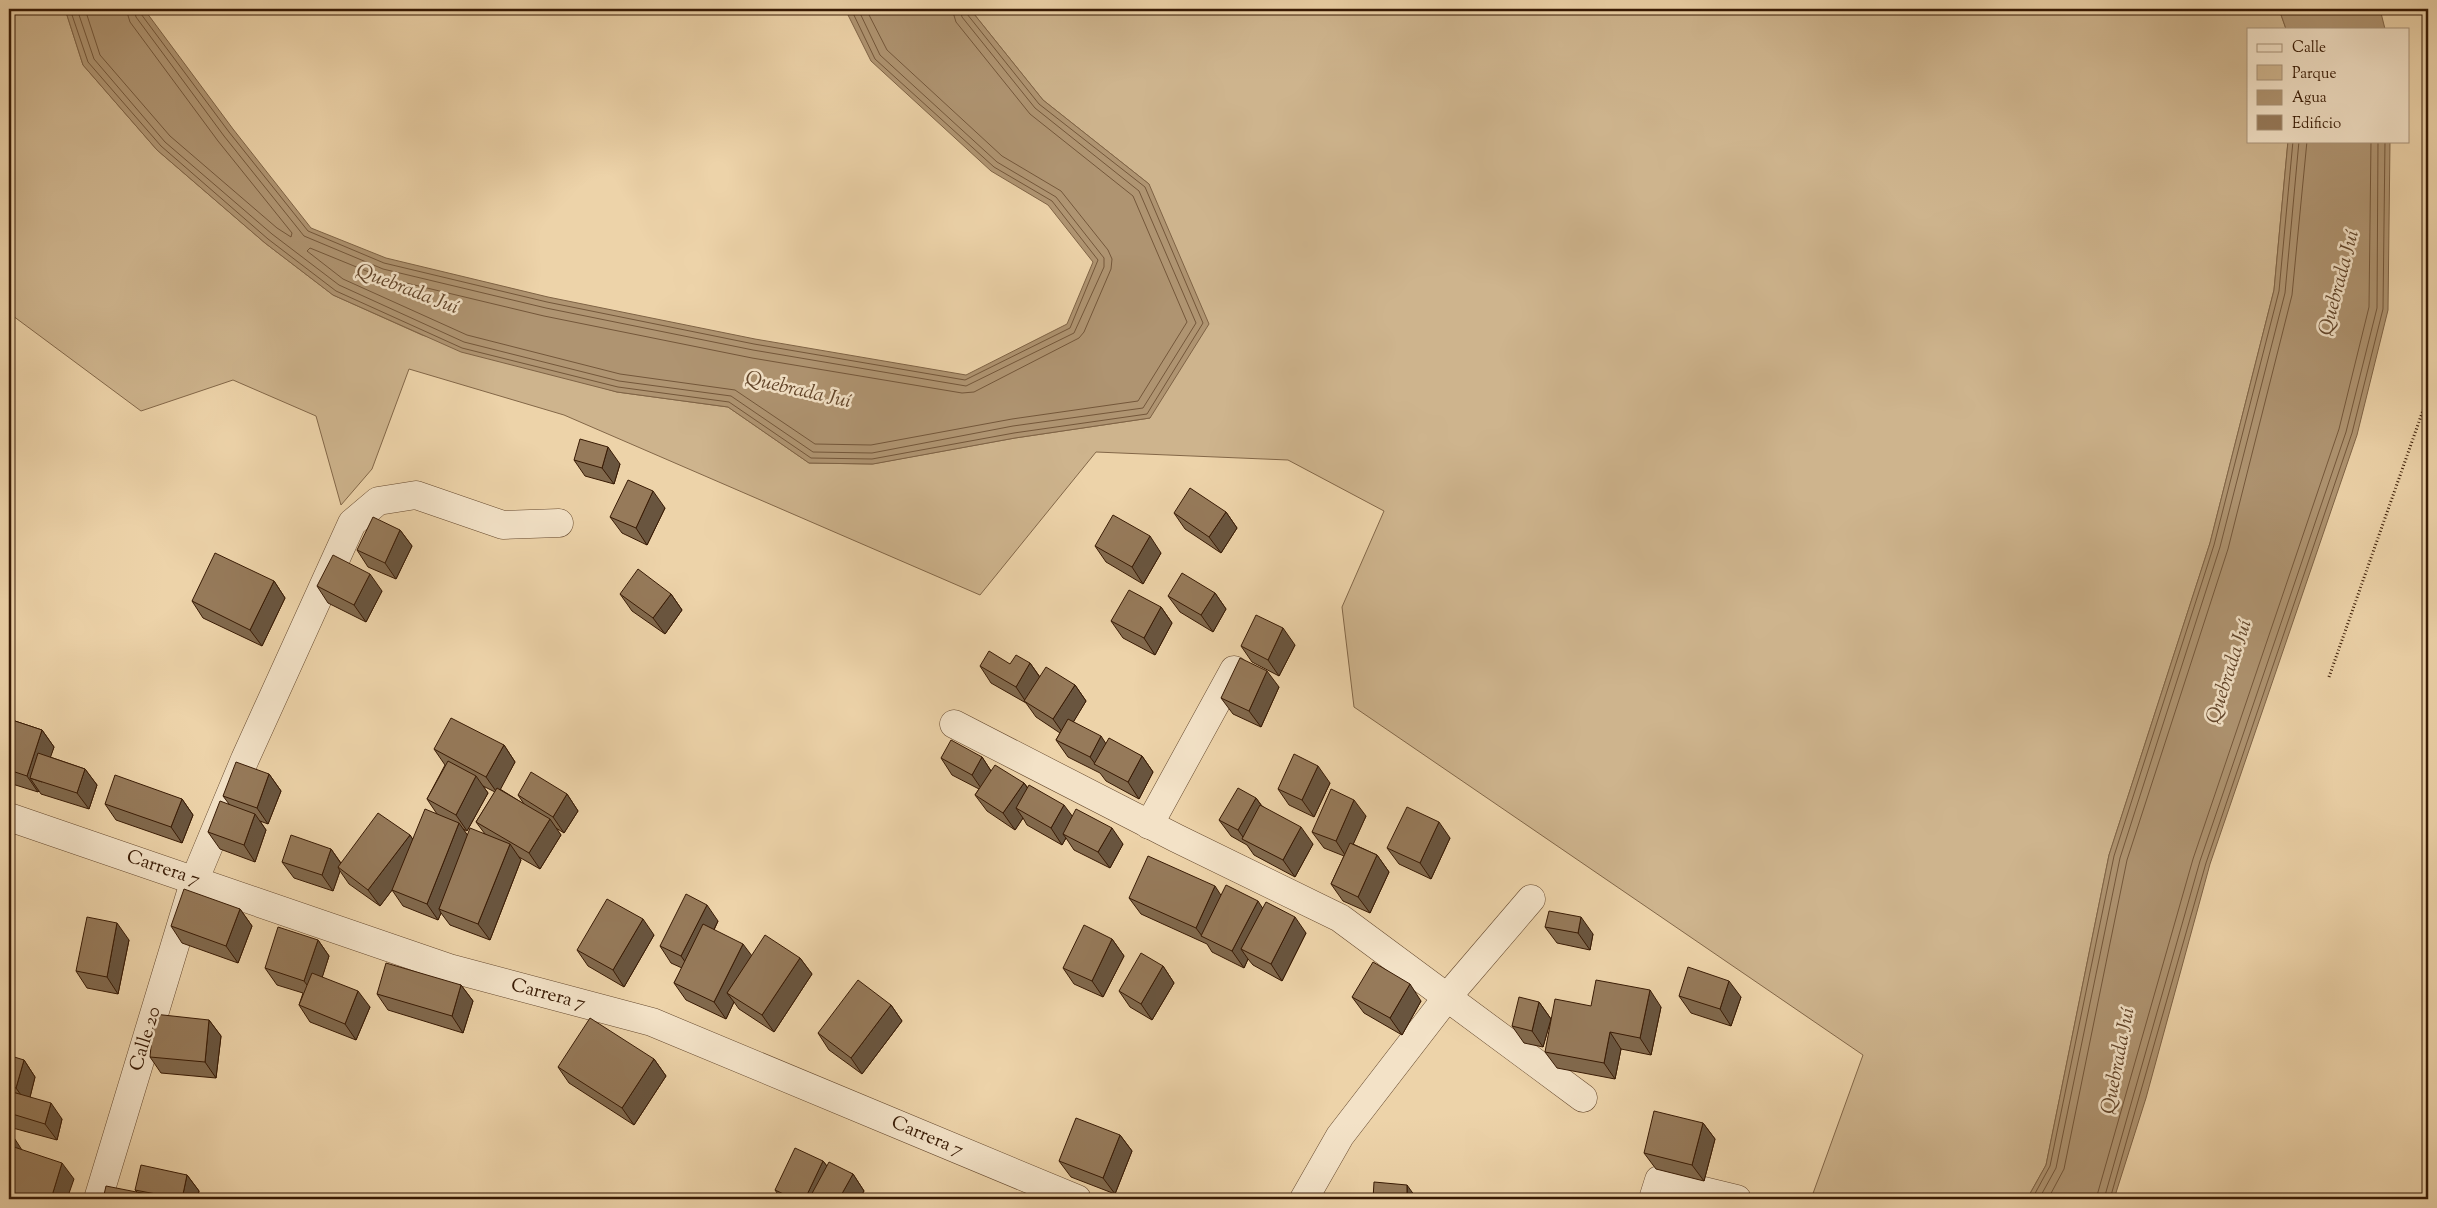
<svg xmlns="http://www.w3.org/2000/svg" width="2437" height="1208" font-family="'Sorts Mill Goudy',serif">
	<rect width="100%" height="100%" fill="#edd3a9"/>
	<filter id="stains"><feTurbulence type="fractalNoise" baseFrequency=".004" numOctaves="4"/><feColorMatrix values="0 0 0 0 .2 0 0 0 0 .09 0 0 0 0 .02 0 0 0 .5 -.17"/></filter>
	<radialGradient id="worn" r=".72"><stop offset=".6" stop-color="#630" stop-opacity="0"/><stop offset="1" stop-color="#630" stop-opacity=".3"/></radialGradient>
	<polygon fill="#ceb48d" stroke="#836748" points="9,9 65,9 83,65 157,150 265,243 333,295 422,335 617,392 728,407 809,463 872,464 1015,438 1150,418 1149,184 1043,100 970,9 2279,9 2286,29 2248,29 2248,141 2288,141 2274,290 2210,543 2109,855 2046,1165 2027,1199 1811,1199 1863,1055 1354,707 1342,607 1384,511 1288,460 1096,452 980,595 564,415 409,369 372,469 341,505 316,416 233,380 141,411 9,313"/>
	<g fill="#af9471" stroke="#7f6345">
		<polygon points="65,9 144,9 233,129 311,228 386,258 548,297 755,339 966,375 1067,324 1093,262 1048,205 991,171 871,61 845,9 970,9 1043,100 1149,184 1209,324 1150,418 1015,438 873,464 809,463 728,407 617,392 461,352 333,295 265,243 157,150 83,65"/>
		<polygon points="2279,9 2380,9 2385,29 2286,29"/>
		<polygon points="2288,141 2390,141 2388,310 2357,435 2210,864 2146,1098 2114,1199 2027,1199 2046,1165 2109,855 2210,543 2274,290"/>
	</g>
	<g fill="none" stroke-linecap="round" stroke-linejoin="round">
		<g stroke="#74573a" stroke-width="1">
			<polyline points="70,9 88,62 161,146 268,239 336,291 462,348 618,387 729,402 811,458 872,459 1014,433 1147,414 1203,323 1145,187 1039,104 967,14 966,9"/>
			<polyline points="77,9 94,59 165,142 272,234 339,285 464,342 619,381 731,396 813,452 872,453 1013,426 1143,408 1196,323 1139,191 1035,108 962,17 960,9"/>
			<polyline points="85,9 100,55 170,136 277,228 291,237 292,233 218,141 130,22 126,9"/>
			<polyline points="134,9 136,17 224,136 304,236 383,269 546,308 753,350 966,386 1074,333 1104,267 1104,258 1056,197 997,162 880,55 858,9"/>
			<polyline points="140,9 141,14 229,132 308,231 384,263 547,302 754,344 965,380 1070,328 1098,260 1052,201 994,167 875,59 851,9"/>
			<polyline points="866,9 887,50 1002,156 1061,191 1108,250 1112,259 1111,269 1084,332 1079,338 974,392 962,393 752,358 544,316 381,277 310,248 307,251 343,279 467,335 620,374 735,390 815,444 871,445 1012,419 1138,401 1187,322 1133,196 1030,114 956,22 952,9"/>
			<polyline points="2032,1199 2050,1166 2114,856 2214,545 2279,291 2293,141"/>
			<polyline points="2039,1199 2056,1168 2120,858 2220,547 2285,293 2299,141"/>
			<polyline points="2048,1199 2064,1169 2127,860 2228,549 2292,295 2307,141"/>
			<polyline points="2096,1199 2193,859 2339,429 2369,307 2371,141"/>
			<polyline points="2104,1199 2200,861 2346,432 2377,308 2378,141"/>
			<polyline points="2110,1199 2206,863 2352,433 2383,309 2385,141"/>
		</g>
		<g stroke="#65482d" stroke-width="29">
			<g id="street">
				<polyline points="954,724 1176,838 1340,918 1583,1098"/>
				<polyline points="9,817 449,968 652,1022 1077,1199"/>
				<polyline points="1149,825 1234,670"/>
				<polyline points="98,1199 195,879 245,759 352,523 378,501 416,495 503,525 559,523"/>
				<polyline points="1304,1199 1340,1136 1448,996 1531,899"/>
				<polyline points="1653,1199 1659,1180 1737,1199"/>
			</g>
		</g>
		<polyline stroke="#381a04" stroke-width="3" stroke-dasharray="1 2.5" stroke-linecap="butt" points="2329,677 2427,399 2428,370"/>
		<use href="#street" stroke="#f3e2c7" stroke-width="28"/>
	</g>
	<g fill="#81694d" stroke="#381a04" fill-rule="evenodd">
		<polygon points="574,460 620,464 614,484 585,476"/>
		<polygon points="665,508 647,545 622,533 610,517"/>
		<polygon points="1226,512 1237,528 1221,553 1185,529 1174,513"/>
		<polygon points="400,530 412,546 396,579 368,567 357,550"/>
		<polygon points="1095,546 1161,553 1143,584 1106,562"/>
		<polygon points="274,581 285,598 262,646 203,618 192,601"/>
		<polygon points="317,586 382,591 366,622 328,603"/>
		<polygon points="1215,593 1226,609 1213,632 1180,612 1168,596"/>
		<polygon points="620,594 671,594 682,610 665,634 632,611"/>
		<polygon points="1161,607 1172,623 1155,655 1123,638 1111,621"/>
		<polygon points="1295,645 1279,676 1252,662 1241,646"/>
		<polygon points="1030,663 1040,677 1075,685 1086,701 1073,722 1106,744 1142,756 1153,772 1139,799 1106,781 1100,773 1068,757 1056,740 1060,733 1036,717 1026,703 991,683 980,666"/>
		<polygon points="1279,687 1261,727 1233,714 1221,698"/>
		<polygon points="9,719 42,730 54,747 50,757 85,769 97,785 89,809 41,794 39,791 38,792 9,783"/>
		<path d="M504,745L515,762L500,789L524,804L518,795L567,794L578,811L564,833L556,828L561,835L540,869L519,857L521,860L490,940L450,925L441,913L438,920L403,906L392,890L380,906L349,884L340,871L333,891L294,878L282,862L331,849L341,863L410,835L412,839L437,814L427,799L445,765L434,749ZM483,786L495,792L476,822L485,834L467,835L463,829L467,831L488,793Z"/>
		<polygon points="982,757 991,771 1024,783 1028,788 1072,816 1123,844 1110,868 1074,850 1066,838 1062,845 1027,825 1023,818 1015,830 987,811 975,795 979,789 952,775 941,758"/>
		<polygon points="269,774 281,791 268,824 260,821 266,830 255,862 220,849 208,832 229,804 223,796"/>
		<polygon points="1330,783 1314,817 1289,805 1278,789"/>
		<polygon points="1256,798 1262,806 1313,844 1295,877 1254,855 1247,845 1231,836 1219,820"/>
		<polygon points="182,799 193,815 182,843 116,820 105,804"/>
		<polygon points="1366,816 1353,844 1377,855 1389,872 1370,913 1343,901 1331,884 1344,856 1324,848 1312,832"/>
		<polygon points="1450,838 1431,879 1399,864 1387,848"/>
		<polygon points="1221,896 1262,908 1306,933 1282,981 1253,965 1248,959 1244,968 1212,952 1207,944 1141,914 1129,898"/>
		<polygon points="240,909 252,926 238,963 182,943 171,926"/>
		<polygon points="718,921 714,930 751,956 800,958 812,974 774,1032 739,1009 734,1002 726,1019 686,1000 674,983 682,968 671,963 660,946"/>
		<polygon points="1545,927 1593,934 1590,950 1557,943"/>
		<polygon points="654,935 624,987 588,966 577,950"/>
		<polygon points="1112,939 1124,956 1103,997 1074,984 1063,968"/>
		<polygon points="129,940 118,994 87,988 76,971"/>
		<polygon points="318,940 329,956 322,977 370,1007 356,1040 310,1022 299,1005 303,993 277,985 265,968"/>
		<polygon points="1163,966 1174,983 1152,1020 1130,1007 1119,991"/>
		<polygon points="461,985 473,1001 463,1033 388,1010 377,994"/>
		<polygon points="1679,996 1741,997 1731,1026 1691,1013"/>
		<polygon points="1352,997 1421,1001 1402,1035 1364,1013"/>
		<polygon points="1539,1002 1551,1019 1543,1047 1524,1043 1512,1026"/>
		<polygon points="891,1005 902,1021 862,1074 829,1050 818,1033"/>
		<polygon points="1591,1006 1661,1007 1651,1055 1621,1049 1615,1079 1557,1068 1545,1052"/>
		<polygon points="209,1020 221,1036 216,1078 161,1073 150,1057"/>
		<polygon points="654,1059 666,1076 634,1125 569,1083 558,1067"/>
		<polygon points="24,1060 35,1077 30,1097 62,1119 57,1140 9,1127 9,1063"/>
		<polygon points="1703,1123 1715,1139 1704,1181 1656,1169 1644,1153"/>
		<polygon points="1120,1135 1132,1151 1115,1194 1071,1177 1059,1161"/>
		<polygon points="823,1161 827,1166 853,1174 864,1191 859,1199 781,1199 775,1190"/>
		<polygon points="187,1175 199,1191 197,1199 103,1199 137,1192 135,1190"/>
	</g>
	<g fill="#69553f" stroke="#381a04">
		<polygon points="608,447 620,464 614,484 602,468"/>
		<polygon points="653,491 665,508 647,545 636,528"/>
		<polygon points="1226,512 1237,528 1221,553 1209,537"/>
		<polygon points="400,530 412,546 396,579 385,563"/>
		<polygon points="1150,536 1161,553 1143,584 1132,567"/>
		<polygon points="370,574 382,591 366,622 354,605"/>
		<polygon points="274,581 285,598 262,646 250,630"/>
		<polygon points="1215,593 1226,609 1213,632 1201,615"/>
		<polygon points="671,594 682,610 665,634 653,618"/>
		<polygon points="1161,607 1172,623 1155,655 1144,638"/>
		<polygon points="1283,628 1295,645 1279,676 1268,660"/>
		<polygon points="1030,663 1041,679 1026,702 1016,687"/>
		<polygon points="1267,671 1279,687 1261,727 1249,711"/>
		<polygon points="1075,685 1086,701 1065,736 1053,719"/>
		<polygon points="42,730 54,747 42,782 30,778 39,791 38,792 27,776"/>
		<polygon points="1101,736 1112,753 1096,765 1090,757"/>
		<polygon points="504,745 515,762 498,794 486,777"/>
		<polygon points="1142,756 1153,772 1139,799 1128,782"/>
		<polygon points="982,757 993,774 983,791 972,775"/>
		<polygon points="1318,766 1330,783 1314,817 1302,800"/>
		<polygon points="85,769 97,785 89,809 77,793"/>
		<polygon points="269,774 281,791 268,824 257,808"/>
		<polygon points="476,776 488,793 467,831 456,815"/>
		<polygon points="1024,783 1035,799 1016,808 1023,818 1015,830 1003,813"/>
		<polygon points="567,794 578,811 564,833 553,817"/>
		<polygon points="1256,798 1268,815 1245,840 1238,830"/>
		<polygon points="182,799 193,815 182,843 171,827"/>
		<polygon points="1354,800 1366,816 1347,858 1336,841"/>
		<polygon points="1064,805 1076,821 1063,834 1066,838 1062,845 1051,828"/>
		<polygon points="255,814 266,830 255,862 244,845"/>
		<polygon points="550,819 561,835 540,869 529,853"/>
		<polygon points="1439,822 1450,838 1431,879 1420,863"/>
		<polygon points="459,823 471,840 439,909 441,913 438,920 427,904"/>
		<polygon points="1301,827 1313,844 1295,877 1283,860"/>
		<polygon points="1112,828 1123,844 1110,868 1098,852"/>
		<polygon points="410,835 421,852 380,906 368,890"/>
		<polygon points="510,844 521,860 490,940 478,924"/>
		<polygon points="331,849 342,865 338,867 340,871 333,891 322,875"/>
		<polygon points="1377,855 1389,872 1370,913 1358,897"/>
		<polygon points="1215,886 1226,903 1202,936 1196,928"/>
		<polygon points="1258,901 1269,918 1241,949 1248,959 1244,968 1232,951"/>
		<polygon points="707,905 718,921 693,973 681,956"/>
		<polygon points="240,909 252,926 238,963 226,946"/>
		<polygon points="1295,917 1306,933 1282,981 1271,964"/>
		<polygon points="1581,917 1593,934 1590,950 1578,933"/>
		<polygon points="643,919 654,935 624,987 613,970"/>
		<polygon points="117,923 129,940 118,994 107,977"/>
		<polygon points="1112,939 1124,956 1103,997 1092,981"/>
		<polygon points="318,940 329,956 316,997 304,981"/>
		<polygon points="743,944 755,960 727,993 734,1002 726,1019 714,1002"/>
		<polygon points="800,958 812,974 774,1032 762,1015"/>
		<polygon points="1163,966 1174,983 1152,1020 1141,1004"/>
		<polygon points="1729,981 1741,997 1731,1026 1720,1009"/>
		<polygon points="1410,984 1421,1001 1402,1035 1390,1018"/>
		<polygon points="461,985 473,1001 463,1033 452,1016"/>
		<polygon points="1650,990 1661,1007 1651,1055 1640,1038"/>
		<polygon points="358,991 370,1007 356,1040 345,1024"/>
		<polygon points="1539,1002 1551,1019 1543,1047 1532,1031"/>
		<polygon points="891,1005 902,1021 862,1074 851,1058"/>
		<polygon points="209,1020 221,1036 216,1078 205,1062"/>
		<polygon points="1610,1032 1621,1049 1615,1079 1604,1063"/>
		<polygon points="654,1059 666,1076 634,1125 622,1108"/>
		<polygon points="24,1060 35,1077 28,1105 16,1088"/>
		<polygon points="51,1103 62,1119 57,1140 45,1124"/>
		<polygon points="1703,1123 1715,1139 1704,1181 1692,1165"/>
		<polygon points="11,1133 22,1150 9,1199 9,1141"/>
		<polygon points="1120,1135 1132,1151 1115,1194 1103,1178"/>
		<polygon points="823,1161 835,1177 824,1199 805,1199"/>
		<polygon points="62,1163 74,1179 67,1199 51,1199"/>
		<polygon points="853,1174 864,1191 859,1199 839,1199"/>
		<polygon points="187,1175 199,1191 197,1199 182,1199"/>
		<polygon points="1407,1185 1417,1199 1407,1199"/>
	</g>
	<g fill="#967a5a" stroke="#381a04">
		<polygon points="580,439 608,447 602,468 574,460"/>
		<polygon points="628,480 653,491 636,528 610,517"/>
		<polygon points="1190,488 1226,512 1209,537 1174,513"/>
		<polygon points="1113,515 1150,536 1132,567 1095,546"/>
		<polygon points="373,517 400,530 385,563 357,550"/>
		<polygon points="215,553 274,581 250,630 192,601"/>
		<polygon points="333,555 370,574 354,605 317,586"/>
		<polygon points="638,569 671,594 653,618 620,594"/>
		<polygon points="1182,573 1215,593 1201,615 1168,596"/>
		<polygon points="1129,590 1161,607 1144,638 1111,621"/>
		<polygon points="1256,615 1283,628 1268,660 1241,646"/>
		<polygon points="989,651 1010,664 1016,655 1030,663 1016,687 980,666"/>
		<polygon points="1240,658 1267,671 1249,711 1221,698"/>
		<polygon points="1046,667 1075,685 1053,719 1024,701"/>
		<polygon points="451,718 504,745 486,777 434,749"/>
		<polygon points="9,719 42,730 27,776 9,770"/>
		<polygon points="1068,719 1101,736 1090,757 1056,740"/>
		<polygon points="1109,738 1142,756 1128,782 1094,764"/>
		<polygon points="951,740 982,757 972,775 941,758"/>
		<polygon points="38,753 85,769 77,793 30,778"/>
		<polygon points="1294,754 1318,766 1302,800 1278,789"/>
		<polygon points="448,761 476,776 456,815 427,799"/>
		<polygon points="236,762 269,774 257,808 223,796"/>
		<polygon points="995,765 1024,783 1003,813 975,795"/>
		<polygon points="531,772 567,794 553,817 518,795"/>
		<polygon points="115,775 182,799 171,827 105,804"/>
		<polygon points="1029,785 1064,805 1051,828 1016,808"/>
		<polygon points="497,788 550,819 529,853 476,822"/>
		<polygon points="1238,788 1256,798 1238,830 1219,820"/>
		<polygon points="1331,789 1354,800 1336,841 1312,832"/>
		<polygon points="220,801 255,814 244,845 208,832"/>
		<polygon points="1260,805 1301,827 1283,860 1242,839"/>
		<polygon points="1407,807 1439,822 1420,863 1387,848"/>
		<polygon points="425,809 459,823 427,904 392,890"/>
		<polygon points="1076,809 1112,828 1098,852 1063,834"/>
		<polygon points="378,813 410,835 368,890 338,867"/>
		<polygon points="470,828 510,844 478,924 439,909"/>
		<polygon points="291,835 331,849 322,875 282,862"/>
		<polygon points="1350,843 1377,855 1358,897 1331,884"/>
		<polygon points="1148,856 1215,886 1196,928 1129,898"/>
		<polygon points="1226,885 1258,901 1232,951 1201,936"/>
		<polygon points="184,889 240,909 226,946 171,926"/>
		<polygon points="686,894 707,905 681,956 660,946"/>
		<polygon points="607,899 643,919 613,970 577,950"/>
		<polygon points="1266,902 1295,917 1271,964 1241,949"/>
		<polygon points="1549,911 1581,917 1578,933 1545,927"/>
		<polygon points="87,917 117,923 107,977 76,971"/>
		<polygon points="703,924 743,944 714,1002 674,983"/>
		<polygon points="1084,925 1112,939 1092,981 1063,968"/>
		<polygon points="278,927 318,940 304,981 265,968"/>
		<polygon points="765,935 800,958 762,1015 727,993"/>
		<polygon points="1141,953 1163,966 1141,1004 1119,991"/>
		<polygon points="1373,962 1410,984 1390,1018 1352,997"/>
		<polygon points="386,963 461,985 452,1016 377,994"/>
		<polygon points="1688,967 1729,981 1720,1009 1679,996"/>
		<polygon points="312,973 358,991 345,1024 299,1005"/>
		<polygon points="858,980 891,1005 851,1058 818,1033"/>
		<polygon points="1596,980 1650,990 1640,1038 1610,1032 1604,1063 1545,1052 1555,999 1591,1006"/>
		<polygon points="1519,997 1539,1002 1532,1031 1512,1026"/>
		<polygon points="154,1014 209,1020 205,1062 150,1057"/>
		<polygon points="590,1018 654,1059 622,1108 558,1067"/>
		<polygon points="11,1056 24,1060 16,1088 9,1086 9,1063"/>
		<polygon points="9,1091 51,1103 45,1124 9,1113"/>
		<polygon points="1654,1111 1703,1123 1692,1165 1644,1153"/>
		<polygon points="1076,1118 1120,1135 1103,1178 1059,1161"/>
		<polygon points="14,1147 62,1163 51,1199 9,1199 9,1163"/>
		<polygon points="795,1148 823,1161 805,1199 794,1199 775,1190"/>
		<polygon points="829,1162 853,1174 839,1199 809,1199"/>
		<polygon points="141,1165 187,1175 182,1199 135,1190"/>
		<polygon points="1374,1182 1407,1185 1407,1199 1373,1199"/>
		<polygon points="106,1186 172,1199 103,1199"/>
		<polygon points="306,1194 327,1199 305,1199"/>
	</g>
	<g text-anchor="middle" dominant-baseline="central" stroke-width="5" stroke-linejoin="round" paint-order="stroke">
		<g font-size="19" fill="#381a04" stroke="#f3e2c7">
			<text transform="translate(163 869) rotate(19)">Carrera 7</text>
			<text transform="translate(548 995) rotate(15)">Carrera 7</text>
			<text transform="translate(146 1039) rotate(-73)">Calle 20</text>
			<text transform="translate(927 1137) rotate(23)">Carrera 7</text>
		</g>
		<g font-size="20" font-style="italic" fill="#62452a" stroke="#f3e2c7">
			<text transform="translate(2340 283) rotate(-75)">Quebrada Juí</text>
			<text transform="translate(407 290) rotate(21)">Quebrada Juí</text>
			<text transform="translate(798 391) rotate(13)">Quebrada Juí</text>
			<text transform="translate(2230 672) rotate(-72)">Quebrada Juí</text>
			<text transform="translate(2119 1061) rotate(-79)">Quebrada Juí</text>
		</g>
	</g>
	<rect width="2437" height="1208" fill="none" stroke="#edd3a9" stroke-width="30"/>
	<rect x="10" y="10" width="2417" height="1188" fill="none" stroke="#381a04" stroke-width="2.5"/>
	<rect x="15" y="15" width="2407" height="1178" fill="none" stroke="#381a04"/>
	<rect x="2247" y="28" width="162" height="115" fill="#f3e2c7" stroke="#a89279"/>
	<rect x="2257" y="44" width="25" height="8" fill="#f3e2c7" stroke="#a89279"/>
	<text x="2292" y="52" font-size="15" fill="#381a04">Calle</text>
	<rect x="2257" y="65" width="25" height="15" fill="#ceb48d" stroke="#a89279"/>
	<text x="2292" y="78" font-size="15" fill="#381a04">Parque</text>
	<rect x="2257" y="90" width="25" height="15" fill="#af9471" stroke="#a89279"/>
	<text x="2292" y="102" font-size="15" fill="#381a04">Agua</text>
	<rect x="2257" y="115" width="25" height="15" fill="#967a5a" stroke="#a89279"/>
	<text x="2292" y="128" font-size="15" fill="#381a04">Edificio</text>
	<rect width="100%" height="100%" filter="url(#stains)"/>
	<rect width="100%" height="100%" fill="url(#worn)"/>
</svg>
